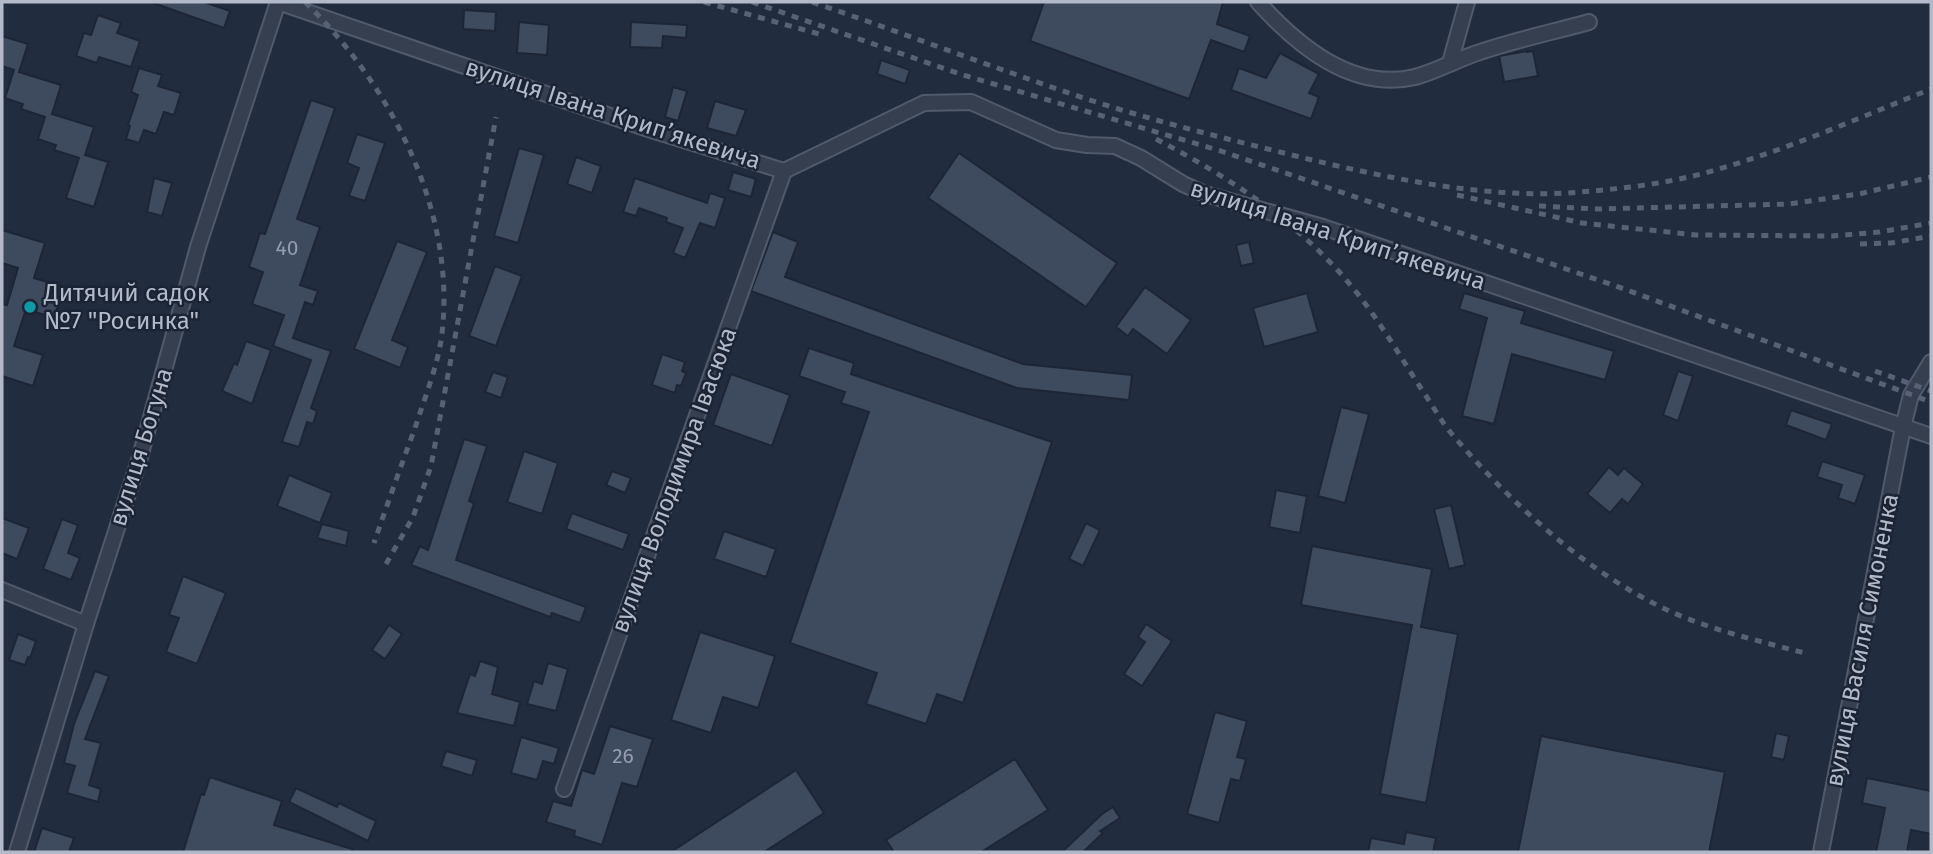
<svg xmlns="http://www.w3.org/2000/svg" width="1933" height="854" font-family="'Fira Sans',sans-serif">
	<rect width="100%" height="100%" fill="#222c3f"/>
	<g fill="#3e4a5e" stroke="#1d2636" stroke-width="2">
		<polygon points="156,2 204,2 230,11 224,28 156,4"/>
		<polygon points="1044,2 1223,2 1217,24 1250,36 1244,52 1211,40 1189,99 1030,41"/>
		<polygon points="464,10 496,12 495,31 463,29"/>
		<polygon points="98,15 121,23 117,33 140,41 131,67 99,57 97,63 76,56 84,33 91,35"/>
		<polygon points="519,22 549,25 547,55 517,53"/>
		<polygon points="631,22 687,25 686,38 663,36 662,48 630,47"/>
		<polygon points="2,36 28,44 19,72 61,85 52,114 94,127 85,155 108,162 94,207 66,198 79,158 54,150 56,145 38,139 45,117 21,109 23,104 5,98 14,70 2,66"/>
		<polygon points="1527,51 1527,52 1533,51 1538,76 1504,82 1499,56"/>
		<polygon points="1280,53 1319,74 1309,93 1319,97 1311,119 1231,90 1239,68 1266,78"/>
		<polygon points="881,60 910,70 905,84 877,74"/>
		<polygon points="139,68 162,75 158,86 181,93 174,115 164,112 156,134 144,130 139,143 126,139 130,126 128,125 138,95 131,92"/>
		<polygon points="673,87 687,91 678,121 665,117"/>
		<polygon points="311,100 335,108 297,219 320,227 300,285 318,291 313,305 305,302 293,338 331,351 311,408 317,411 313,424 307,422 299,447 282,442 311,360 273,346 284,315 252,304 263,272 249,267 260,233 265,234"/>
		<polygon points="715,101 746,110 736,136 707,128"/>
		<polygon points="357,134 385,143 365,201 349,196 359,168 347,163"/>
		<polygon points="519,148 544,155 518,243 494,236"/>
		<polygon points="959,153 1117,263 1086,307 928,198"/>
		<polygon points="576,157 601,166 592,193 567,184"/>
		<polygon points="733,172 756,179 751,197 728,190"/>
		<polygon points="154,178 172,183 162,216 147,212"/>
		<polygon points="635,178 707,203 710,193 725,198 715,228 700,223 685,258 673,253 683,228 666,222 667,218 639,208 636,216 623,212"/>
		<polygon points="2,230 45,243 34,278 64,287 54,318 26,309 14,346 43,355 33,386 2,376 2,304 7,305 18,268 2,263"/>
		<polygon points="773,232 798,242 785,277 1023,364 1132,375 1129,400 1017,388 751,291"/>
		<polygon points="397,241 427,252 392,340 408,347 400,368 354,349"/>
		<polygon points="1249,242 1254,263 1241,266 1236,245"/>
		<polygon points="495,266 522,276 496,346 469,336"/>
		<polygon points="1145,287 1191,320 1167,354 1133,329 1128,336 1116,327"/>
		<polygon points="1307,293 1318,332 1264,347 1253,308"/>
		<polygon points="1464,293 1525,311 1521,323 1614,351 1605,380 1512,354 1494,424 1462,416 1487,318 1459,309"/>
		<polygon points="246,341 271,350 252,404 222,391 234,363 237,365"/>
		<polygon points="809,348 854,363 851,374 1052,442 963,703 937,694 926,724 866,704 877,673 790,643 869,412 841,403 845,392 799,376"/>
		<polygon points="662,354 685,362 682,371 686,373 681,386 677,385 675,393 652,385"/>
		<polygon points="1678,371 1693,376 1678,421 1663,415"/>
		<polygon points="493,372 508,377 501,398 485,392"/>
		<polygon points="731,374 790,395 772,446 713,425"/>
		<polygon points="1341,407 1369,414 1345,503 1318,496"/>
		<polygon points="1791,410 1832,424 1826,440 1786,425"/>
		<polygon points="464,439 487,446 469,501 474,503 456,560 586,607 580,623 552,613 550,617 411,565 420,546 428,550"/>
		<polygon points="524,451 558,463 542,514 507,502"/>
		<polygon points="1822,461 1865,475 1855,504 1838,498 1842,485 1817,477"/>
		<polygon points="1609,467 1618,475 1624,468 1643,484 1628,504 1622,499 1610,513 1587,494"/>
		<polygon points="612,471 631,478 625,493 606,485"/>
		<polygon points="289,475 332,493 320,523 277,506"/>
		<polygon points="1276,490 1307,496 1300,533 1269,527"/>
		<polygon points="1451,505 1465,565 1449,569 1434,509"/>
		<polygon points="572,513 629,534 623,550 566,529"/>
		<polygon points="2,518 29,528 17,559 2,553"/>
		<polygon points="62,519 78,525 68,553 80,558 71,580 43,569"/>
		<polygon points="1086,523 1100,530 1083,566 1069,559"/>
		<polygon points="322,524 349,531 346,546 317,538"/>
		<polygon points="724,531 776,549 766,577 714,559"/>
		<polygon points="1312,546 1432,569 1421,627 1458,634 1426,803 1380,794 1412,625 1301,605"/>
		<polygon points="183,576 226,593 197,664 166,652 179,618 169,615"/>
		<polygon points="1146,624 1172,641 1142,686 1124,674 1145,642 1138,637"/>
		<polygon points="389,625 402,634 385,659 372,650"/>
		<polygon points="700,632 775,656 758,708 723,697 711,733 671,720"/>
		<polygon points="18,634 36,641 30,658 28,657 25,665 9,660"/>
		<polygon points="480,661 498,667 492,694 520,702 514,726 457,713 470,674 475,676"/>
		<polygon points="548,663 568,669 556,711 527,704 534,681 542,684"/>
		<polygon points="95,671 109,676 85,739 101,743 89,785 101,789 98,802 67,793 75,766 64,763 74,724"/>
		<polygon points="1215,712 1247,721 1237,757 1246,759 1240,781 1231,779 1219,823 1187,814"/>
		<polygon points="610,726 653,739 637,787 622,783 602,845 574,836 575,831 546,822 553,801 571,806 582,770 594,774"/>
		<polygon points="1776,733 1789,736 1784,760 1771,757"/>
		<polygon points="1541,736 1725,772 1709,852 1518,852"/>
		<polygon points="521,737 559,748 554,764 543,761 537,780 511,773"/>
		<polygon points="446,751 477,760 472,776 441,766"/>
		<polygon points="1015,759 1048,810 981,852 894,852 886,840"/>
		<polygon points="796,770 824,813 764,852 671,852"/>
		<polygon points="210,777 282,801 274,825 352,849 351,852 183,852 201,794 204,795"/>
		<polygon points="1867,778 1931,791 1931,834 1911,830 1907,852 1876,852 1885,808 1862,803"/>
		<polygon points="296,788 337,807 339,803 376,821 368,841 289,802"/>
		<polygon points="1113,807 1120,818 1100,831 1103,833 1083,852 1062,852 1102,814"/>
		<polygon points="42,828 74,838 69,852 34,852"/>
		<polygon points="1406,832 1436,838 1433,852 1368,852 1371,838 1404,844"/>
	</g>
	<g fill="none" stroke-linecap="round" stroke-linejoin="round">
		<g stroke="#515a6a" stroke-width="18">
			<g id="minor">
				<polyline points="278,2 651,130 784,171 924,103 971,102 1056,140 1087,145 1115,146 1141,158 1183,184 1205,194 1323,227 1931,436"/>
				<path d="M1258,2C1297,45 1352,92 1415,77C1437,71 1458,59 1480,52C1515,40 1553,32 1589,22"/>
				<polyline points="1450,63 1467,2"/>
				<polyline points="2,590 86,624"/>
				<polyline points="564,789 784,171"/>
				<polyline points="17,852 86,624 140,457 198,247 278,2"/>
				<polyline points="1821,852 1903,427 1911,395 1931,362"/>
			</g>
		</g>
		<use href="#minor" stroke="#363f4f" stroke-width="14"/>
		<g stroke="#586276" stroke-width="5" stroke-dasharray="7 7" stroke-linecap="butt">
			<path d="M305,2C392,86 459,216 441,341C436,370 424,400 415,428C401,466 387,505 374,543"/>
			<polyline points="704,2 819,34"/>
			<polyline points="752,2 960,74 1221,151 1616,286 1931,402"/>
			<path d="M812,2C906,34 999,70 1093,101C1164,124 1236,141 1308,159C1392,179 1493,200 1580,192C1620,189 1662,184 1701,174C1780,153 1856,119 1931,89"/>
			<path d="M1156,139C1229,177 1300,223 1353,288C1380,321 1401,358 1424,393C1433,406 1441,421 1451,433C1507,499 1579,566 1657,605C1704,629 1757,640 1808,654"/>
			<polyline points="1457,195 1582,223 1696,235 1832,236 1880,232 1931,223"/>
			<polyline points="1539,206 1598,209 1789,204 1859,194 1931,177"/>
			<polyline points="1860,244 1891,243 1931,236"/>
			<polyline points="1875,371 1931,391"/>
			<polyline points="386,564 413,517 431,466 496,117"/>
		</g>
	</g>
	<circle fill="#0f9aa8" stroke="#1b2434" stroke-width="2.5" cx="30" cy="307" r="7"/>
	<g text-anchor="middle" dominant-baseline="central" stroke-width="5" stroke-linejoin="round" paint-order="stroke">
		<g font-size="21" fill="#959eaf">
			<text x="287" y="248">40</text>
			<text x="623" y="756">26</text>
		</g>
		<g font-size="24" fill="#b2baca" stroke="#1b2434">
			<text transform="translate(613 114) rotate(18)">вулиця Івана Крипʼякевича</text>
			<text transform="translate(1338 235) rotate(18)">вулиця Івана Крипʼякевича</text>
			<text transform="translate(141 447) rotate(-73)">вулиця Богуна</text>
			<text transform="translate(674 480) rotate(-70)">вулиця Володимира Івасюка</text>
			<text transform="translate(1862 640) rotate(-79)">вулиця Василя Симоненка</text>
		</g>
		<g font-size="24" fill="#b2baca" stroke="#1b2434" text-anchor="start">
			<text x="44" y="293">Дитячий садок<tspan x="44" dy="28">№7 "Росинка"</tspan></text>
		</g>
	</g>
	<rect width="1933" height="854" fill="none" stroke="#b2baca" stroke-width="7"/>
</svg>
